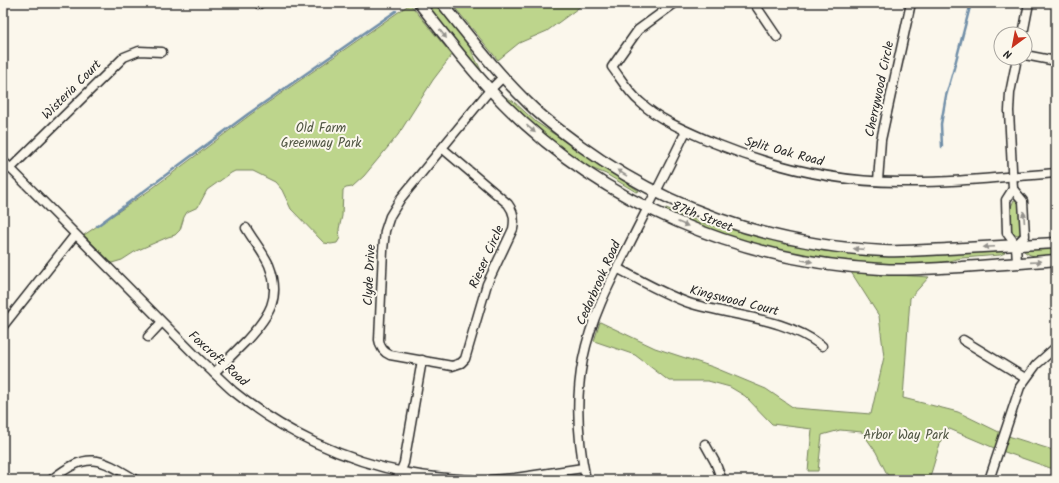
<svg xmlns="http://www.w3.org/2000/svg" width="1059" height="483" font-family="Kalam,sans-serif">
	<rect width="100%" height="100%" fill="#fbf7ec"/>
	<filter id="ink" filterUnits="userSpaceOnUse"><feTurbulence type="fractalNoise" baseFrequency=".025" numOctaves="2"/><feDisplacementMap in="SourceGraphic" scale="8" xChannelSelector="R" yChannelSelector="G"/><feConvolveMatrix kernelMatrix="1 2 1 2 8 2 1 2 1" color-interpolation-filters="sRGB"/></filter>
	<g filter="url(#ink)">
		<g fill="#bdd58c" stroke="#74805c">
			<polygon points="426,3 436,3 468,44 483,74 475,66"/>
			<polygon points="451,3 585,3 547,31 519,43 498,60"/>
			<polygon points="410,4 452,55 433,80 398,135 364,176 352,187 346,188 343,190 342,216 339,229 340,238 337,243 331,244 324,243 291,209 282,190 275,182 253,171 235,171 231,173 207,190 198,207 187,212 184,217 180,230 175,235 168,237 136,251 122,260 112,263 84,235 150,190 250,115"/>
			<polygon points="505,97 513,101 536,122 639,191 636,192 606,174 591,168 569,153 533,125"/>
			<polygon points="1014,200 1017,200 1020,207 1021,232 1018,235 1014,234 1011,231 1010,209"/>
			<polygon points="666,208 706,224 739,231 785,243 825,251 863,255 902,256 1000,251 1003,251 1005,253 1000,255 962,258 934,264 919,265 878,264 820,258 776,250 731,237 701,226 668,213 665,210"/>
			<path d="M1056,247V256C1046,256 1032,259 1024,251L1027,249Z"/>
			<polygon points="851,272 929,277 910,298 903,398 958,412 1005,435 1056,451 1056,470 999,450 945,427 929,480 890,480 876,452 862,432 840,430 822,435 818,471 808,471 812,429 772,424 745,396 730,387 708,381 669,381 635,355 594,341 600,322 655,348 713,367 766,389 794,408 871,414 884,357 879,316"/>
		</g>
		<g fill="none" stroke-linecap="round" stroke-linejoin="round">
			<g stroke="#718fa8" stroke-width="2.5">
				<polyline points="571,3 573,5"/>
				<polyline points="942,147 941,124 946,96 954,68 971,3"/>
				<polyline points="97,226 248,114 396,11"/>
			</g>
			<g stroke="#2b2b2b" stroke-width="11">
				<g id="minor">
					<path d="M675,3L638,30L612,67C621,79 629,93 640,102C660,121 689,132 714,143C773,167 835,182 899,182C951,183 1004,177 1056,173"/>
					<polyline points="754,3 777,37"/>
					<polyline points="259,4 260,3"/>
					<polyline points="1023,34 1029,3"/>
					<polyline points="1025,55 1056,61"/>
					<path d="M442,148L508,204C514,212 515,219 513,229L487,284L465,359L461,363L452,366L390,355C383,352 380,347 379,340L383,250L385,231L390,216L401,198L442,148L490,90L503,77"/>
					<path d="M3,161L200,360C211,370 222,381 233,391C283,432 345,461 408,473C429,477 451,479 472,480"/>
					<polyline points="10,169 124,57 139,51 162,52"/>
					<polyline points="878,181 881,140 911,3"/>
					<polyline points="1013,189 1023,201 1025,236 1016,245"/>
					<polyline points="1017,263 1016,245 1007,233 1006,200 1013,189 1009,111 1010,93 1017,58"/>
					<path d="M617,268C639,280 666,295 689,303C734,317 784,317 822,346"/>
					<polyline points="3,326 75,235"/>
					<polyline points="148,337 161,323"/>
					<polyline points="963,340 1025,378"/>
					<path d="M214,373C225,362 236,351 247,340C269,316 282,298 269,265C263,252 253,240 246,228"/>
					<polyline points="705,444 715,462 722,480"/>
					<path d="M51,480C88,451 98,457 136,480"/>
					<polyline points="397,480 404,463 422,360"/>
					<polyline points="490,480 515,478 583,468"/>
					<path d="M586,480C578,441 575,399 583,359C591,318 610,282 629,245C648,207 668,169 686,131"/>
					<polyline points="989,480 1020,387 1036,365 1056,347"/>
				</g>
			</g>
			<g stroke="#2b2b2b" stroke-width="13">
				<g id="tertiary">
					<path d="M419,3C446,37 473,73 504,104C603,204 740,262 881,269C907,271 934,268 961,267C993,265 1024,263 1056,260"/>
					<path d="M442,3C470,38 497,73 529,104C545,120 563,133 581,146C672,212 773,245 884,251C905,252 927,250 947,249C984,247 1020,245 1056,243"/>
				</g>
			</g>
			<use href="#minor" stroke="#fbf7ec" stroke-width="8"/>
			<use href="#tertiary" stroke="#fbf7ec" stroke-width="10"/>
		</g>
		<defs><path id="oneway-solid" d="M-6-.8H1V-3.2L6.5 0L1 3.2V.8H-6Z"/></defs>
		<g fill="#93918c">
			<use href="#oneway-solid" transform="translate(443 34) rotate(52)"/>
			<use href="#oneway-solid" transform="translate(531 129) rotate(41)"/>
			<use href="#oneway-solid" transform="translate(622 173) rotate(-148)"/>
			<use href="#oneway-solid" transform="translate(1024 217) rotate(-94)"/>
			<use href="#oneway-solid" transform="translate(683 224) rotate(23)"/>
			<use href="#oneway-solid" transform="translate(989 247) rotate(177)"/>
			<use href="#oneway-solid" transform="translate(859 249) rotate(-176)"/>
			<use href="#oneway-solid" transform="translate(807 261) rotate(9)"/>
			<use href="#oneway-solid" transform="translate(1036 262) rotate(-4)"/>
		</g>
	</g>
	<g text-anchor="middle" dominant-baseline="central" stroke-width="4" stroke-linejoin="round" paint-order="stroke">
		<g font-size="13" fill="#2b2b2b" stroke="#fbf7ec">
			<text transform="translate(880 89) rotate(-78)">Cherrywood Circle</text>
			<text transform="translate(72 90) rotate(-45)">Wisteria Court</text>
			<text transform="translate(784 152) rotate(15)">Split Oak Road</text>
			<text transform="translate(702 217) rotate(21)">87th Street</text>
			<text transform="translate(487 257) rotate(-66)">Rieser Circle</text>
			<text transform="translate(370 275) rotate(-87)">Clyde Drive</text>
			<text transform="translate(599 283) rotate(-66)">Cedarbrook Road</text>
			<text transform="translate(734 301) rotate(14)">Kingswood Court</text>
			<text transform="translate(218 359) rotate(42)">Foxcroft Road</text>
		</g>
		<g font-size="13" fill="#505643" stroke="#fbf7ec">
			<text x="321" y="128">Old Farm<tspan x="321" dy="15">Greenway Park</tspan></text>
			<text x="906" y="435">Arbor Way Park</text>
		</g>
	</g>
	<rect width="1059" height="483" fill="none" stroke="#fbf7ec" stroke-width="16"/>
	<rect x="8" y="8" width="1043" height="467" fill="none" stroke="#2b2b2b" stroke-width="1.5" filter="url(#ink)"/>
	<g transform="translate(1013 46) rotate(212)"><circle r="19" fill="#fbf7ec" stroke="#a8a59f"/>
	<path d="M0-3L7 15L0 10L-7 15Z" fill="#c8321e"/>
	<text y="-6" font-size="11" font-weight="bold" text-anchor="middle" fill="#2b2b2b">N</text>
	</g>
</svg>
